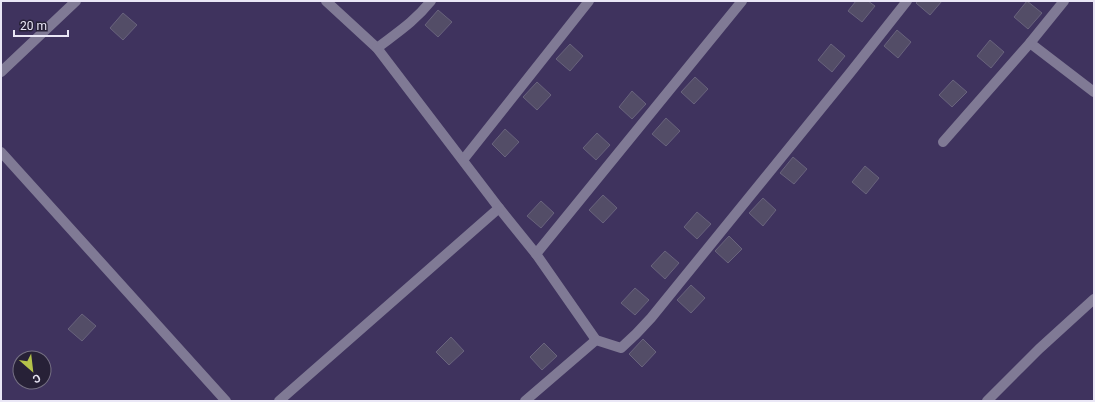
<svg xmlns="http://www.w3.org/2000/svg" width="1095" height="402" font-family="Roboto,sans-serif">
	<rect width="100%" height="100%" fill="#312b42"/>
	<path fill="#3f335e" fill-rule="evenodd" d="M1,1H1094V401H1ZM20,358H44V382H20Z"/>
	<g fill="#534d67" stroke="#69637d">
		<polygon points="856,1 868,1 875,6 862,22 848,11"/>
		<polygon points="918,1 942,1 930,15 916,3"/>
		<polygon points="1027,1 1042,13 1028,29 1014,17"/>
		<polygon points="438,10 452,22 438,37 425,25"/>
		<polygon points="123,13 137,25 123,40 110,28"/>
		<polygon points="897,30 911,42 898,58 884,46"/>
		<polygon points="990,40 1004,52 991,68 977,56"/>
		<polygon points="570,44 583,56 570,71 556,59"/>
		<polygon points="831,44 845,56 832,72 818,60"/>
		<polygon points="695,77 708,89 694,104 681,92"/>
		<polygon points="953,80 967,92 952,107 939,95"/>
		<polygon points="537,82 551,95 537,110 523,97"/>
		<polygon points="632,91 646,104 632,119 619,107"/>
		<polygon points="666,118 680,131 666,146 652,134"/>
		<polygon points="505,129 519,142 505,157 492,144"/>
		<polygon points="597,133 610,145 596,160 583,148"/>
		<polygon points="793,157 807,169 794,184 780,173"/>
		<polygon points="865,166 879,178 866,194 852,182"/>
		<polygon points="603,195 617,208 603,223 589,210"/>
		<polygon points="763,198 776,210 763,226 749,213"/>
		<polygon points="541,201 554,213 541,228 527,216"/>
		<polygon points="697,212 711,224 697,239 684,227"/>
		<polygon points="729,236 742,249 728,263 715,251"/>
		<polygon points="665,251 679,263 665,279 651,266"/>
		<polygon points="691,285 705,298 691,313 677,300"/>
		<polygon points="635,288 649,300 635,315 621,303"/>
		<polygon points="82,314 96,326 82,341 68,329"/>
		<polygon points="451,337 464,351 449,365 436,352"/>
		<polygon points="643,339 656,352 642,367 629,354"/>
		<polygon points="544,343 557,356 542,370 530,357"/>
	</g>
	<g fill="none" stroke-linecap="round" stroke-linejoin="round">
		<g stroke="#807a95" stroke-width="10">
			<polyline points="326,1 377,48 499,208 536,254 596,340 621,348 636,334 651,318 850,73 907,1"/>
			<polyline points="1030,43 1094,92"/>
			<path d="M377,48C398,32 415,21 431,1"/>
			<polyline points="1,72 76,1"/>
			<polyline points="943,142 1030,43 1064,1"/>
			<polyline points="1,152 226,401"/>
			<polyline points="463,160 589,1"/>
			<polyline points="536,254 742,1"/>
			<polyline points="279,401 499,208"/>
			<polyline points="525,401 596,340"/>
			<polyline points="987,401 1039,349 1094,299"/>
		</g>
	</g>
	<rect width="1095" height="402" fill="none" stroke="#eae7f6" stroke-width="4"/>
	<g transform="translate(32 370) rotate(152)"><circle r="19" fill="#272137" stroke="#757083"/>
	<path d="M0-3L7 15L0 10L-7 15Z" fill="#b4c24a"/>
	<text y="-6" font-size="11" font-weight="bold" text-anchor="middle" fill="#eae7f6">С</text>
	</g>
	<path d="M14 30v6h54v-6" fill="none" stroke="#eae7f6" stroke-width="2"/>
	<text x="20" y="30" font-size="12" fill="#eae7f6" stroke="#272137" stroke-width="3" paint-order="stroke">20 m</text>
</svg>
